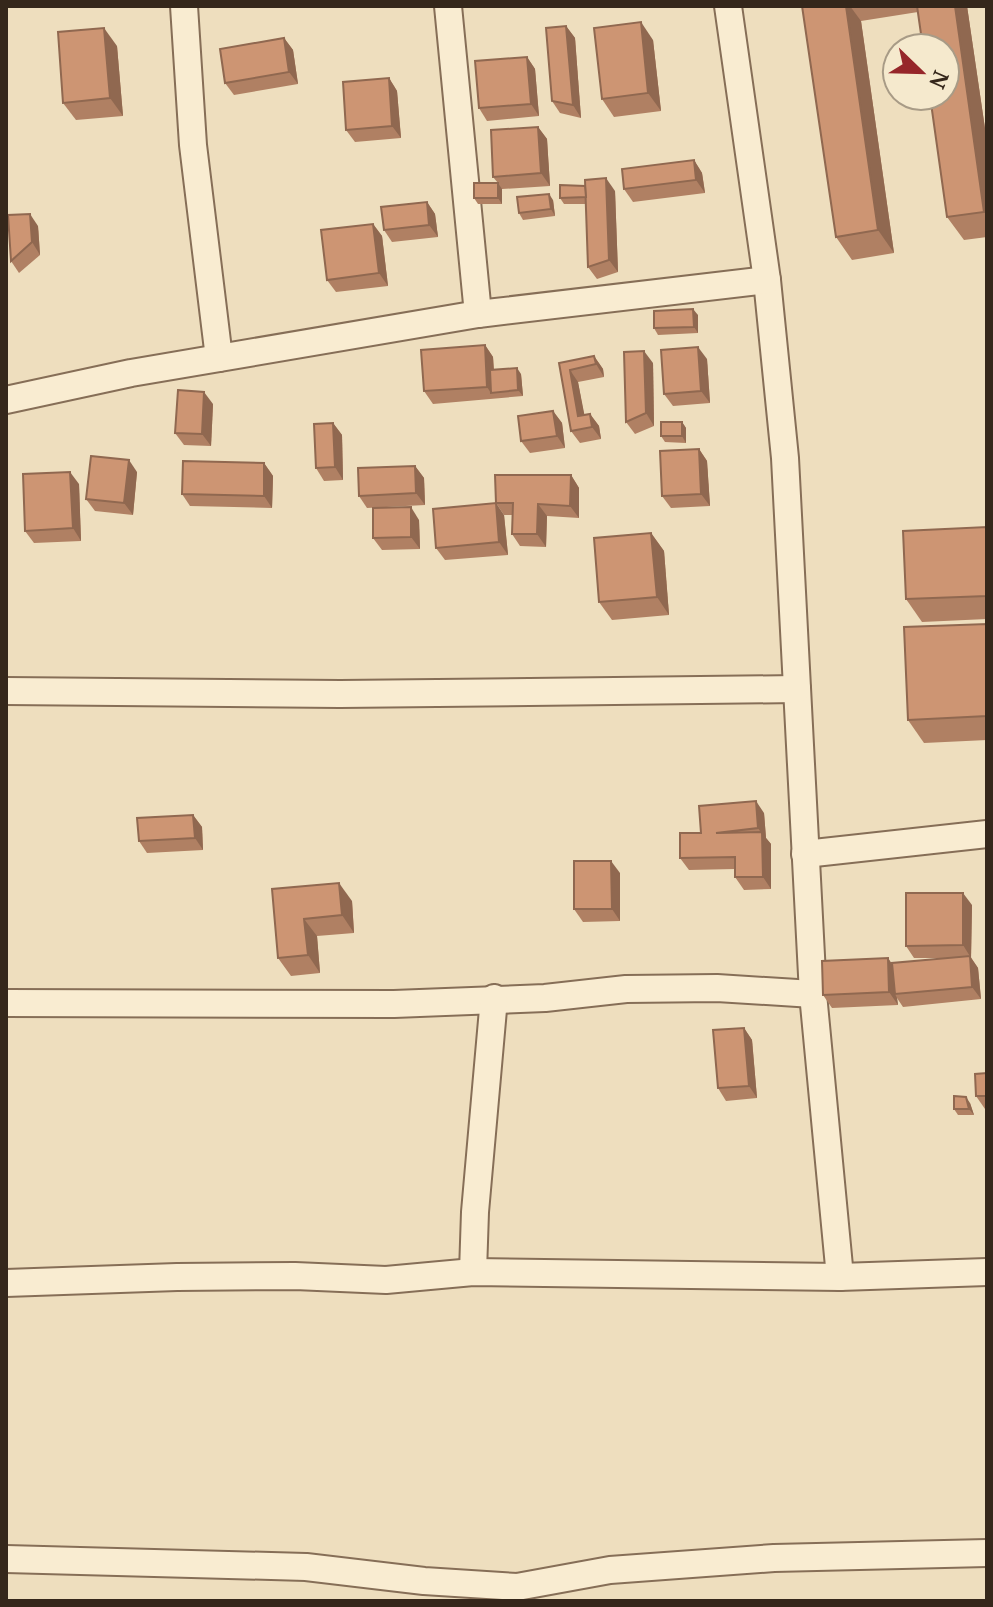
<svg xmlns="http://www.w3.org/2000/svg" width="993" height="1607" font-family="'PT Serif',serif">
	<rect width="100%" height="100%" fill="#eedebe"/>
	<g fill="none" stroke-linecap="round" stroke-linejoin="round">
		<g stroke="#866e57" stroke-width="30">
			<g id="minor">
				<polyline points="184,6 193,145 219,358"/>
				<polyline points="448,6 478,314"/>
				<polyline points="728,6 767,280 785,458 813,994 840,1277"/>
				<polyline points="6,400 131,373 478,314 767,280"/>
				<polyline points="6,691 340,694 797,689"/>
				<polyline points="805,854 987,834"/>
				<polyline points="6,1003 394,1004 545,998 626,989 717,988 813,994"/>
				<polyline points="473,1272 475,1212 494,998"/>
				<polyline points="6,1283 177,1277 295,1276 386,1280 473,1272 840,1277 987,1272"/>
				<polyline points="6,1559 306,1567 424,1581 517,1587 610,1570 774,1558 987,1553"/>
			</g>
		</g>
		<use href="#minor" stroke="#f9ecd1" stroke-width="26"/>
	</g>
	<g fill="#b08063">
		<polygon points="802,6 967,6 987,142 987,237 964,240 947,217 918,12 861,21 894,253 852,260 836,237"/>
		<polygon points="566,26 575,38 581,118 560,113 552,101"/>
		<polygon points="284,38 293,50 298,84 234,95 225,83"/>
		<polygon points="653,40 661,111 614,117 602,99"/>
		<polygon points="117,46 123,116 76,120 63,103"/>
		<polygon points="527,57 535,69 539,116 487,121 479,108"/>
		<polygon points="389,78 397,91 401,138 355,142 346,130"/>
		<polygon points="538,127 547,139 550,186 502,189 502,204 478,204 474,198 498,183 493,177"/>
		<polygon points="694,160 702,173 705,193 633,202 624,189"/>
		<polygon points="615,191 618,272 597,279 588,267 586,204 564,204 560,198"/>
		<polygon points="553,200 555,216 523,220 519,213"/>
		<polygon points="427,202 435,214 438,237 392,242 384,230"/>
		<polygon points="373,224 382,236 388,286 336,292 327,280"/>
		<polygon points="38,226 40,255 19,273 11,261"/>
		<polygon points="698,315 698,333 658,335 654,328"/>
		<polygon points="485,345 493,357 494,370 521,374 523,396 433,404 424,391"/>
		<polygon points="594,356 603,369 604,377 578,382 584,415 590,414 599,426 601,439 580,443 571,431 559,363"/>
		<polygon points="707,359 710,403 673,406 664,394"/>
		<polygon points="653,363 654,426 635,434 626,422"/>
		<polygon points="213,404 211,446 184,445 175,433"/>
		<polygon points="553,411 562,423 565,448 530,453 521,441"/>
		<polygon points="682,422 686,428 686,443 665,442 661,436"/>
		<polygon points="333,423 342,435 343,480 324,481 316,468"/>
		<polygon points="699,449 707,461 710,506 671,508 662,496"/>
		<polygon points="264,463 273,476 272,508 190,506 182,494"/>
		<polygon points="415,466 424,478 425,505 367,508 359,496"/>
		<polygon points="137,472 133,515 95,511 86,499"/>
		<polygon points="571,475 579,488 579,518 547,516 546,547 520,546 512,534 512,515 504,515 496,503"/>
		<polygon points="79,484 81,541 34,543 25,531"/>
		<polygon points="504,515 508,555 445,560 436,548"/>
		<polygon points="419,520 420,549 382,550 373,538"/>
		<polygon points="987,527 987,619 922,622 906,599"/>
		<polygon points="651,533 664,551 669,615 612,620 599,602"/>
		<polygon points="987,624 987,740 924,743 908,720"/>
		<polygon points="764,813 766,838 771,844 771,889 744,890 735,877 735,869 689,870 680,858 701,833"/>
		<polygon points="193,815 202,827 203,850 147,853 139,841"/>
		<polygon points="620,873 620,921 583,922 574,909"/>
		<polygon points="272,889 352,901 354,933 317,936 320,973 291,976 278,958"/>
		<polygon points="972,905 971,958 978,968 981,999 903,1007 897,998 898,1005 832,1008 823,995 888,958 892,965 949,958 914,958 906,946"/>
		<polygon points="744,1028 752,1040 757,1098 726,1101 718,1088"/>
		<polygon points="987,1073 987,1108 985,1109 976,1096"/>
		<polygon points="970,1103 974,1115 958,1115 954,1109"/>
	</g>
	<g fill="#906850">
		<polygon points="846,6 850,6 861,21 894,253 878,230"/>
		<polygon points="955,6 967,6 987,142 987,215 984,212"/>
		<polygon points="641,22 653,40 661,111 648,93"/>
		<polygon points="566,26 575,38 581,118 573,105"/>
		<polygon points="104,28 117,46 123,116 110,98"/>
		<polygon points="284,38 293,50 298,84 289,72"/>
		<polygon points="527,57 535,69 539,116 531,104"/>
		<polygon points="389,78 397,91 401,138 392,126"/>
		<polygon points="538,127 547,139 550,186 541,173"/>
		<polygon points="694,160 702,173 705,193 696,180"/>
		<polygon points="606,178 615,191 618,272 609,260"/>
		<polygon points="498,183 502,189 502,204 498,198"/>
		<polygon points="549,194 553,200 555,216 551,209"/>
		<polygon points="427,202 435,214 438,237 429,225"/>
		<polygon points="30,214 38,226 40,255 32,242"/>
		<polygon points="373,224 382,236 388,286 379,273"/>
		<polygon points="693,309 698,315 698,333 694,327"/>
		<polygon points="485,345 493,357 495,393 491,393 487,387"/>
		<polygon points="698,347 707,359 710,403 701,391"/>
		<polygon points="644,351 653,363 654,426 646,413"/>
		<polygon points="594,356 603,369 604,377 596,364"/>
		<polygon points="517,368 521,374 523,396 518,390"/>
		<polygon points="570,370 578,382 587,428 578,416"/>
		<polygon points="204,392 213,404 211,446 202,434"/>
		<polygon points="553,411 562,423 565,448 557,436"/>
		<polygon points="590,414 599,426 601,439 592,427"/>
		<polygon points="682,422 686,428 686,443 682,436"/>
		<polygon points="333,423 342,435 343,480 335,467"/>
		<polygon points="699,449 707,461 710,506 701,494"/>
		<polygon points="129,460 137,472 133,515 124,503"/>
		<polygon points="264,463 273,476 272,508 264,496"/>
		<polygon points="415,466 424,478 425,505 416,493"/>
		<polygon points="70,472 79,484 81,541 73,528"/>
		<polygon points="571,475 579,488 579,518 570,506"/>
		<polygon points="496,503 504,515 508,555 499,542"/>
		<polygon points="538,504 547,516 546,547 537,534"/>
		<polygon points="411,507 419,520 420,549 411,537"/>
		<polygon points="651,533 664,551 669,615 657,597"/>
		<polygon points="756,801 764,813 766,838 771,844 771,889 763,877 762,834 758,828"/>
		<polygon points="193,815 202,827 203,850 195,838"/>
		<polygon points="611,861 620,873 620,921 612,909"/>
		<polygon points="339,883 352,901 354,933 342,915"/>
		<polygon points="963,893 972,905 971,958 963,945"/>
		<polygon points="304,919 317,936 320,973 308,955"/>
		<polygon points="970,956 978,968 981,999 972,987"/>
		<polygon points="888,958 896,970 895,994 897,998 898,1005 889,992"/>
		<polygon points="744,1028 752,1040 757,1098 749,1086"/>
		<polygon points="966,1097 970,1103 974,1115 969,1109"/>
	</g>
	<g fill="#cd9573" stroke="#906850" stroke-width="2">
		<polygon points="802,6 846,6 878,230 836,237"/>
		<polygon points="917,6 955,6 984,212 947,217 930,96 945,96 945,48 923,48"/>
		<polygon points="641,22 648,93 602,99 594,28"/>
		<polygon points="566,26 573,105 552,101 546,28"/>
		<polygon points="104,28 110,98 63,103 58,32"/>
		<polygon points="284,38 289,72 225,83 220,49"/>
		<polygon points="527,57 531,104 479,108 475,61"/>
		<polygon points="389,78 392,126 346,130 343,82"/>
		<polygon points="538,127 541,173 493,177 491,130"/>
		<polygon points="694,160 696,180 624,189 622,169"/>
		<polygon points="606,178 609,260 588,267 585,180"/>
		<rect x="474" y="183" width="24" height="15"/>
		<polygon points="560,185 585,186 586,197 560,198"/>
		<polygon points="549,194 551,209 519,213 517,197"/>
		<polygon points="427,202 429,225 384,230 381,207"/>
		<polygon points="30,214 32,242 11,261 8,215"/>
		<polygon points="373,224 379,273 327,280 321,230"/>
		<polygon points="693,309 694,327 654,328 654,311"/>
		<polygon points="485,345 487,387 424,391 421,350"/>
		<polygon points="698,347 701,391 664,394 661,350"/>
		<polygon points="644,351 646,413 626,422 624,352"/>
		<polygon points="594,356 596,364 570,370 578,416 590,414 592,427 571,431 559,363"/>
		<polygon points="517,368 518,390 491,393 490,370"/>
		<polygon points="178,390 204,392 202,434 175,433"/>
		<polygon points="553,411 557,436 521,441 518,416"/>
		<rect x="661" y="422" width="21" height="14"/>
		<polygon points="333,423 335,467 316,468 314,424"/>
		<polygon points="699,449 701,494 662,496 660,451"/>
		<polygon points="91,456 129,460 124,503 86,499"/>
		<polygon points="183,461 264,463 264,496 182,494"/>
		<polygon points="415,466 416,493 359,496 358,468"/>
		<polygon points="70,472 73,528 25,531 23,474"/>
		<polygon points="495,475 571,475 570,506 538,504 537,534 512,534 513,503 496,503"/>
		<polygon points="496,503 499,542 436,548 433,509"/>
		<polygon points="411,507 411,537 373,538 373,508"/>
		<polygon points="987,527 987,596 906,599 903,531"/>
		<polygon points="651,533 657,597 599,602 594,538"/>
		<polygon points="987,624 987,716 908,720 904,627"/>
		<polygon points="756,801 758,828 716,833 762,832 763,877 735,877 735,857 680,858 680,833 701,833 699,806"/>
		<polygon points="193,815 195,838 139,841 137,818"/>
		<polygon points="574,861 611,861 612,909 574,909"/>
		<polygon points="339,883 342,915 304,919 308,955 278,958 272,889"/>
		<polygon points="906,893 963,893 963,945 906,946"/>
		<polygon points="970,956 972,987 895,994 892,963"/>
		<polygon points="888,958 889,992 823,995 822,961"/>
		<polygon points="744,1028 749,1086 718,1088 713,1030"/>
		<polygon points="987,1073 987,1096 976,1096 975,1074"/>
		<polygon points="954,1096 966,1097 969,1109 954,1109"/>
	</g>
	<rect width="993" height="1607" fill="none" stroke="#35271b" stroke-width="16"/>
	<g transform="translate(921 72) rotate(113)"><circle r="38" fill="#f5e9cd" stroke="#a89b86" stroke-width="2"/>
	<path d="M0-6L14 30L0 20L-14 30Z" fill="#96262a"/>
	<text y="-12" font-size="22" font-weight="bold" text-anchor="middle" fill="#35271b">N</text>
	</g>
</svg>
